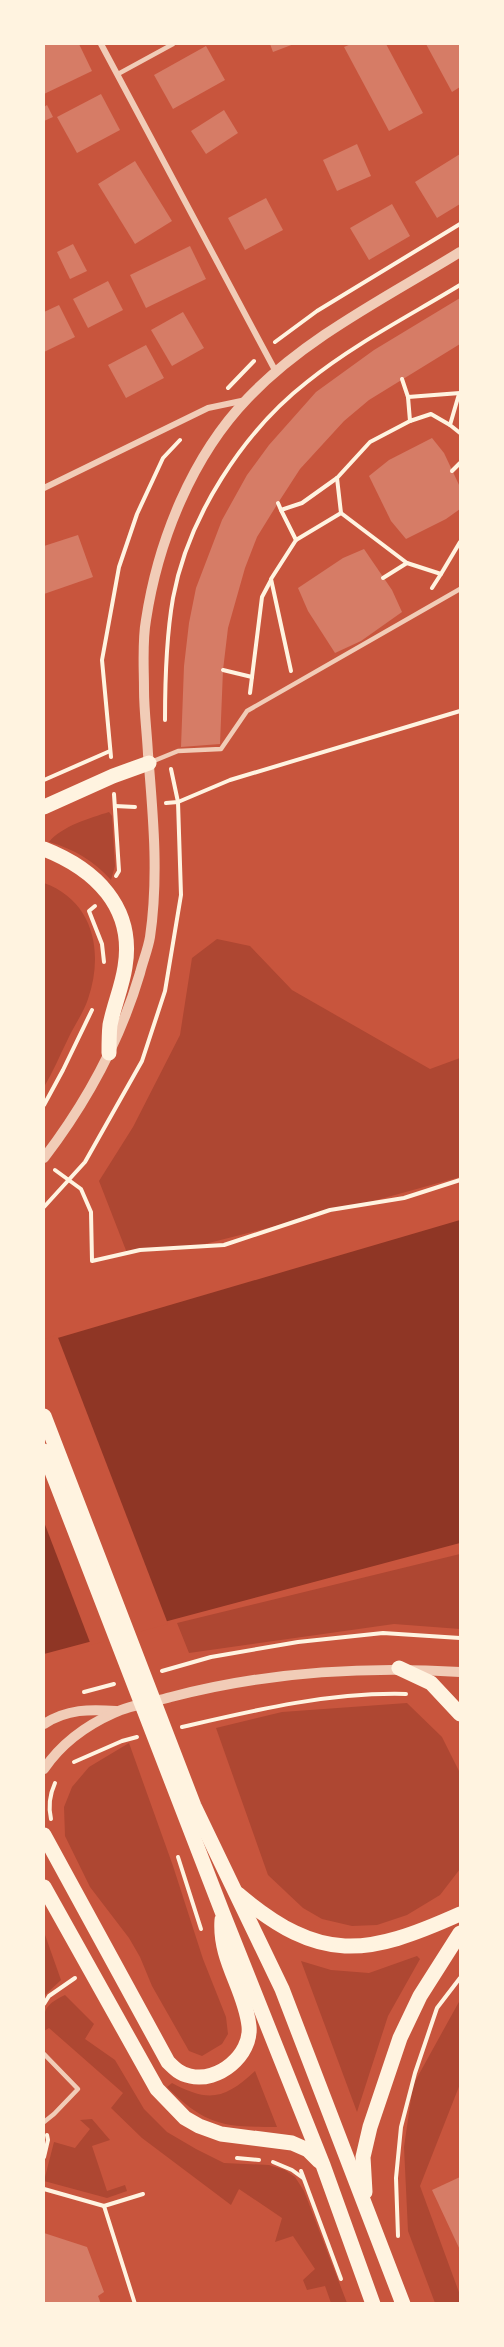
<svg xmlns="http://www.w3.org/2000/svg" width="504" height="2347" font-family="'Archivo Narrow',sans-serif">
	<rect width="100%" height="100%" fill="#c8553d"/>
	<g fill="#ae4732">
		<path d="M109,812L112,816L115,866L111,880C94,861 74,849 49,842C62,826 90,818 109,812Z"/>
		<path d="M44,883C94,901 104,953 88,999C83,1014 73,1027 67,1041C59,1057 53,1072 44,1087Z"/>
		<polygon points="217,939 250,946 292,990 430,1069 460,1058 460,1177 366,1203 189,1248 127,1253 99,1181 133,1127 180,1035 192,958"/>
		<polygon points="460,1554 460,1629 394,1624 189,1653 177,1623"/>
		<polygon points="407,1703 442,1737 460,1773 460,1869 440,1895 407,1915 377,1925 352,1926 322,1919 303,1908 268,1875 216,1728 282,1712"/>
		<polygon points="129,1743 173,1866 203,1959 226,2017 228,2034 222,2044 202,2056 189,2051 152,1986 140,1957 129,1938 90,1887 65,1836 64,1807 72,1787 89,1767"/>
		<polygon points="44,1932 61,1980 44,1996"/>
		<polygon points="417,1956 420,1959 388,2016 357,2112 301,1961 331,1970 369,1973"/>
		<path d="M65,1995L94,2024L85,2039L115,2060L144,2109L167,2132L196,2149L224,2163L269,2165L285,2170L295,2177L304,2191L347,2303H331L325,2286L307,2290L303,2280L315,2269L293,2236L275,2242L282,2218L239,2189L231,2205L142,2138L111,2108L123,2093L49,2028L44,2031C43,2009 45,2005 65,1995Z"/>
		<polygon points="460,2000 460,2084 420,2186 460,2295 460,2303 435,2303 408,2231 404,2147 413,2085"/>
		<path d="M255,2071L277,2127C224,2127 206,2126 167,2087L172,2083C209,2103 225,2099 255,2071Z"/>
		<polygon points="92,2119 110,2140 92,2146 107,2191 125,2185 127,2191 107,2198 44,2181 54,2142 75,2148 90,2129 80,2120"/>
	</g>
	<polygon fill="#8f3625" points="460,1220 460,1543 44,1654 44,1342"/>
	<polygon fill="#c8553d" points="57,1335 168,1624 91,1645 44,1522 44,1339"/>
	<g fill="#d67c66">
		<polygon points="44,44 79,44 92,71 44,94"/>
		<polygon points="270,44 294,44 273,52"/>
		<polygon points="351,44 386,44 423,113 389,131 344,47"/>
		<polygon points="426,44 460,44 460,87 452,92"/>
		<polygon points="206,46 225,80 173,109 154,75"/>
		<polygon points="101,94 120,130 77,153 57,117"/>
		<polygon points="47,105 53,117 44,121 44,107"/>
		<polygon points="224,110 238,133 206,154 191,131"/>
		<polygon points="357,144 371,176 337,191 323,160"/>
		<polygon points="460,154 460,204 437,218 415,182"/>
		<polygon points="135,161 172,221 135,244 98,184"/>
		<polygon points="266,198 283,230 245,250 228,218"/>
		<polygon points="392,204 410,236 369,260 350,228"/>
		<polygon points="73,244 87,271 70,279 57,252"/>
		<polygon points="190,246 206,279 146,308 130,275"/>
		<polygon points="108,281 123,310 88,328 73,299"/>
		<polygon points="460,298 460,344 369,400 344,421 300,469 278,503 257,537 245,568 228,628 223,670 220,744 181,747 184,666 189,623 196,588 222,520 247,475 269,445 316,392 374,350"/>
		<polygon points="59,305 75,337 44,352 44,312"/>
		<polygon points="183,312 204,348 172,366 151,330"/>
		<polygon points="146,345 164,378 126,398 108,365"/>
		<polygon points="432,438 444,453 460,487 460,509 446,519 406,539 391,521 369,476 389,460"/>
		<polygon points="78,535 93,577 44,594 44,546"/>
		<polygon points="364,549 392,590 402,612 361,641 335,653 308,611 298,588 343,558"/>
		<polygon points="460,2177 460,2250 432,2190"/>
		<polygon points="44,2233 87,2247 104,2292 98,2296 101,2304 44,2304"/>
	</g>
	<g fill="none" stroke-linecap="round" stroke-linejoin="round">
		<g stroke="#fff3e0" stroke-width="4">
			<polyline points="275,342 317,311 460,224"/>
			<polyline points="402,379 408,397 460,393"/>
			<polyline points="228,388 254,361"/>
			<polyline points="459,394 450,425 460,433"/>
			<polyline points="408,397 410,421 431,414 450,425"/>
			<polyline points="452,471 460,463"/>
			<polyline points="337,478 341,513 407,563 441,574 432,588"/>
			<polyline points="278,503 281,510 302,503 337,478 370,442 410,421"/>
			<polyline points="281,510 296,540 341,513"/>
			<polyline points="441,574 460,542"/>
			<polyline points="383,578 407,563"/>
			<polyline points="223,670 252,677"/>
			<polyline points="291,671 271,579 296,540"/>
			<polyline points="250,693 262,597 271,580"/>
			<path d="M165,720C165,680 166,638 173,598C188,517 243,432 307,382C354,344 409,316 460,285"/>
			<polyline points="111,757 102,660 119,567 137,514 163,458 180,440"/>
			<polyline points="44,780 110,751"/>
			<polyline points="114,794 119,871 116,876"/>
			<polyline points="166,803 178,802 230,780 460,711"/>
			<polyline points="115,806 135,807"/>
			<polyline points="95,906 89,911 102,944 104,962"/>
			<polyline points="44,1105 63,1070 92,1010"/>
			<polyline points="55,1170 81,1189 91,1212 92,1261 140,1250 224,1245 330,1210 404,1198 460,1180"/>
			<polyline points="44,1207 85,1162 142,1061 165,991 181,895 178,802 171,769"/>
			<polyline points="162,1671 211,1657 298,1642 383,1633 460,1638"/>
			<polyline points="84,1692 114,1684"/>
			<path d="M182,1727C255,1710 330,1692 406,1694"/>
			<polyline points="74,1762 122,1741 137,1737"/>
			<path d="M51,1819C48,1806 50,1794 55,1783"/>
			<polyline points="178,1857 201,1929"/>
			<polyline points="44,2004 49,1996 75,1978"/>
			<polyline points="44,2157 48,2140 47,2135"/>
			<polyline points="237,2158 259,2160"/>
			<polyline points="273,2162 292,2170 303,2178"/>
			<polyline points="301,2171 341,2279"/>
			<polyline points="44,2189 104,2206 143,2194"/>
			<polyline points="104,2206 135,2304"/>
			<polyline points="398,2236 396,2178 401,2127 415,2073 437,2008 460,1978"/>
		</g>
		<g stroke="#f1ccb7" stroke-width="4.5">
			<polyline points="118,74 173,44"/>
			<polyline points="151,762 178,751 221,749 247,711 460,589"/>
			<polyline points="44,2054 78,2089 54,2114 44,2122"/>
		</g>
		<g stroke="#f1ccb7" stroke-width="6">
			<polyline points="101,44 276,372"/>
			<polyline points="44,488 208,408 246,400"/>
		</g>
		<g stroke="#f1ccb7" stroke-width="10">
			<path d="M44,1158C86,1103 120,1041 140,973C143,961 148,949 150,937C159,876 153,815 148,754C147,733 144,711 144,690C144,667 142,642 146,620C158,541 192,456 248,398C306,337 389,296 460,252"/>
			<path d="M44,1724C67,1709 90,1709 116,1711"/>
			<path d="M44,1769C61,1744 87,1725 114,1713C131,1705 153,1702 171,1697C266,1672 363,1666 460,1672"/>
		</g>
		<g stroke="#fff3e0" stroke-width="15">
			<polyline points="44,807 113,776 149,763"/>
			<path d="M44,849C95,869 135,907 125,967C122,987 114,1005 110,1025C109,1034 109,1044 109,1053"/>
			<polyline points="44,1416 194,1806 282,1989 403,2304"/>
			<polyline points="44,1451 223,1914 323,2165 373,2304"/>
			<polyline points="399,1668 431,1683 460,1714"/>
			<path d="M44,1835L168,2062C175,2069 180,2074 190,2076C218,2083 252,2055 249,2026C245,1989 219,1960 222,1920"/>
			<polyline points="44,1887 157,2089 185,2118 199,2126 221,2134 292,2143 308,2150 319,2161"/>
			<path d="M238,1894C321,1964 366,1956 460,1914"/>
			<polyline points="365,2192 363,2157 370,2127 400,2038 420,1996 460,1933"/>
		</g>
	</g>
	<rect width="504" height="2347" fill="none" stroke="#fff3e0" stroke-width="90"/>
</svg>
